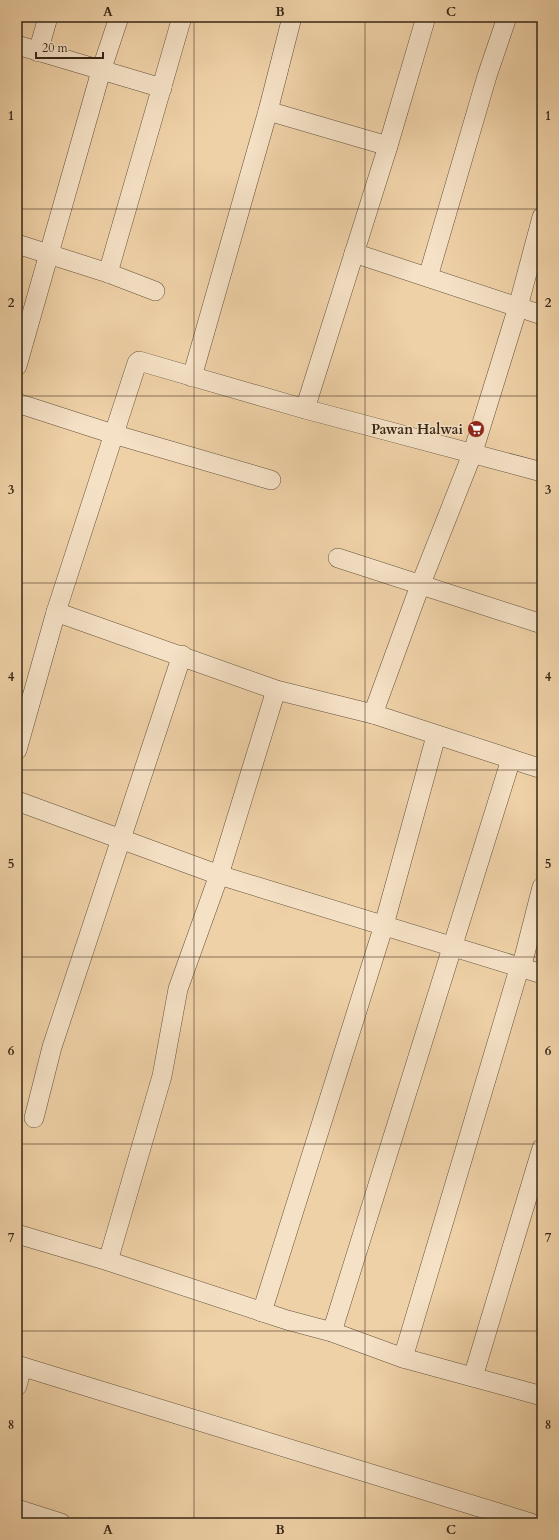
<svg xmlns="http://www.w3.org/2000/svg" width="559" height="1540" font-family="Cardo,serif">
	<rect width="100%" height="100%" fill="#efd1a7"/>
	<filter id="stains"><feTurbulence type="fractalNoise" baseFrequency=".005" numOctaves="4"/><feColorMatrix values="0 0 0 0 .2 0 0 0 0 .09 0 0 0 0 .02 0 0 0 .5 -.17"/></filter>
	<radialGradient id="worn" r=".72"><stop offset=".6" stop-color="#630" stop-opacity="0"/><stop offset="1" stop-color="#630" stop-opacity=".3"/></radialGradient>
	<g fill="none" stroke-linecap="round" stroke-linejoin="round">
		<g stroke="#64513a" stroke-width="20">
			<g id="street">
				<polyline points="17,45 162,88"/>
				<polyline points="38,52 48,17"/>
				<polyline points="268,111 388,146"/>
				<polyline points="17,244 108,273 155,291"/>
				<polyline points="354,253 542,315"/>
				<polyline points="108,273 182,17"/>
				<polyline points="428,277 487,76 507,17"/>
				<polyline points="17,366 101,71 119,17"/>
				<polyline points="192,377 268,111 292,17"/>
				<polyline points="17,403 113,434 271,480"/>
				<polyline points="305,409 388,146 426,17"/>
				<polyline points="338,558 542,624"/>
				<polyline points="56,612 276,690 373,714 542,769"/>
				<polyline points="373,714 418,591 473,452 518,307 542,217"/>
				<polyline points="17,750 56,612 137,363 139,361 305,409 542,472"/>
				<polyline points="17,801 219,875 542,974"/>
				<polyline points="34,1118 52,1047 182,655"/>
				<polyline points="17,1234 108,1261 287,1320 332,1332 403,1358 542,1396"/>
				<polyline points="108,1261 162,1076 178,989 219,875 276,690"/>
				<polyline points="262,1312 384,925 436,736"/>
				<polyline points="332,1332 511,759"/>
				<polyline points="403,1358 519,969 521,969 542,887"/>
				<polyline points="17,1365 531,1523"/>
				<polyline points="473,1377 542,1148"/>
				<polyline points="17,1386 22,1367"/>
				<polyline points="17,1509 61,1523"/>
			</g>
		</g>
		<use href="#street" stroke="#f5e1c6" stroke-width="19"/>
	</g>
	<path fill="none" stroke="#362615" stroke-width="1" stroke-opacity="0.55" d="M194,17V1523M365,17V1523M17,209H542M17,396H542M17,583H542M17,770H542M17,957H542M17,1144H542M17,1331H542"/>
	<defs>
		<g id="supermarket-disc" transform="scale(0.9)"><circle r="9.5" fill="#8f2418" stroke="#f5e1c6"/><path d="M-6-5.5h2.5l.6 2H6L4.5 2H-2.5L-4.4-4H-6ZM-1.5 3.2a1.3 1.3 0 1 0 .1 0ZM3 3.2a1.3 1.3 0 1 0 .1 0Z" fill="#fff"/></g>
	</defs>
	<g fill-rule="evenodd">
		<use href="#supermarket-disc" x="476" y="429"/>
	</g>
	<g text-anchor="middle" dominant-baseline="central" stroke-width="3" stroke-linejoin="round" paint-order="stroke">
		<g font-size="14" font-weight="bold" fill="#362615" stroke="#f5e1c6" text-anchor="end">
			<text x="463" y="429">Pawan Halwai</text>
		</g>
	</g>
	<rect width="559" height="1540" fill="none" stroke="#efd1a7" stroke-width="44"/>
	<path d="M36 52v6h67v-6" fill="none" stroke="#362615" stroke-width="2"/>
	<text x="42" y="52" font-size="12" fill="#362615" stroke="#f5e1c6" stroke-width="3" paint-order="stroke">20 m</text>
	<rect x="22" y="22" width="515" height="1496" fill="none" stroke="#362615" stroke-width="1.5"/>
	<g font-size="13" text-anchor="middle" font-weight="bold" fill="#362615">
		<text x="108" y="16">A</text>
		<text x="280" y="16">B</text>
		<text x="451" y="16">C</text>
		<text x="11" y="120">1</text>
		<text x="548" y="120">1</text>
		<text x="11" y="307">2</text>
		<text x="548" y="307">2</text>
		<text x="11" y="494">3</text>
		<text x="548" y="494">3</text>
		<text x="11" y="681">4</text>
		<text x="548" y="681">4</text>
		<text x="11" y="868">5</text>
		<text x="548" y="868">5</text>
		<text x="11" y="1055">6</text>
		<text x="548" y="1055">6</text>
		<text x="11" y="1242">7</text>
		<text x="548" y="1242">7</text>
		<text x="11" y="1429">8</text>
		<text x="548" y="1429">8</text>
		<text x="108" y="1534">A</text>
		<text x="280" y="1534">B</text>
		<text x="451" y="1534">C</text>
	</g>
	<rect width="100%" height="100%" filter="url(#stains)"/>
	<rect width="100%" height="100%" fill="url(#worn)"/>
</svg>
